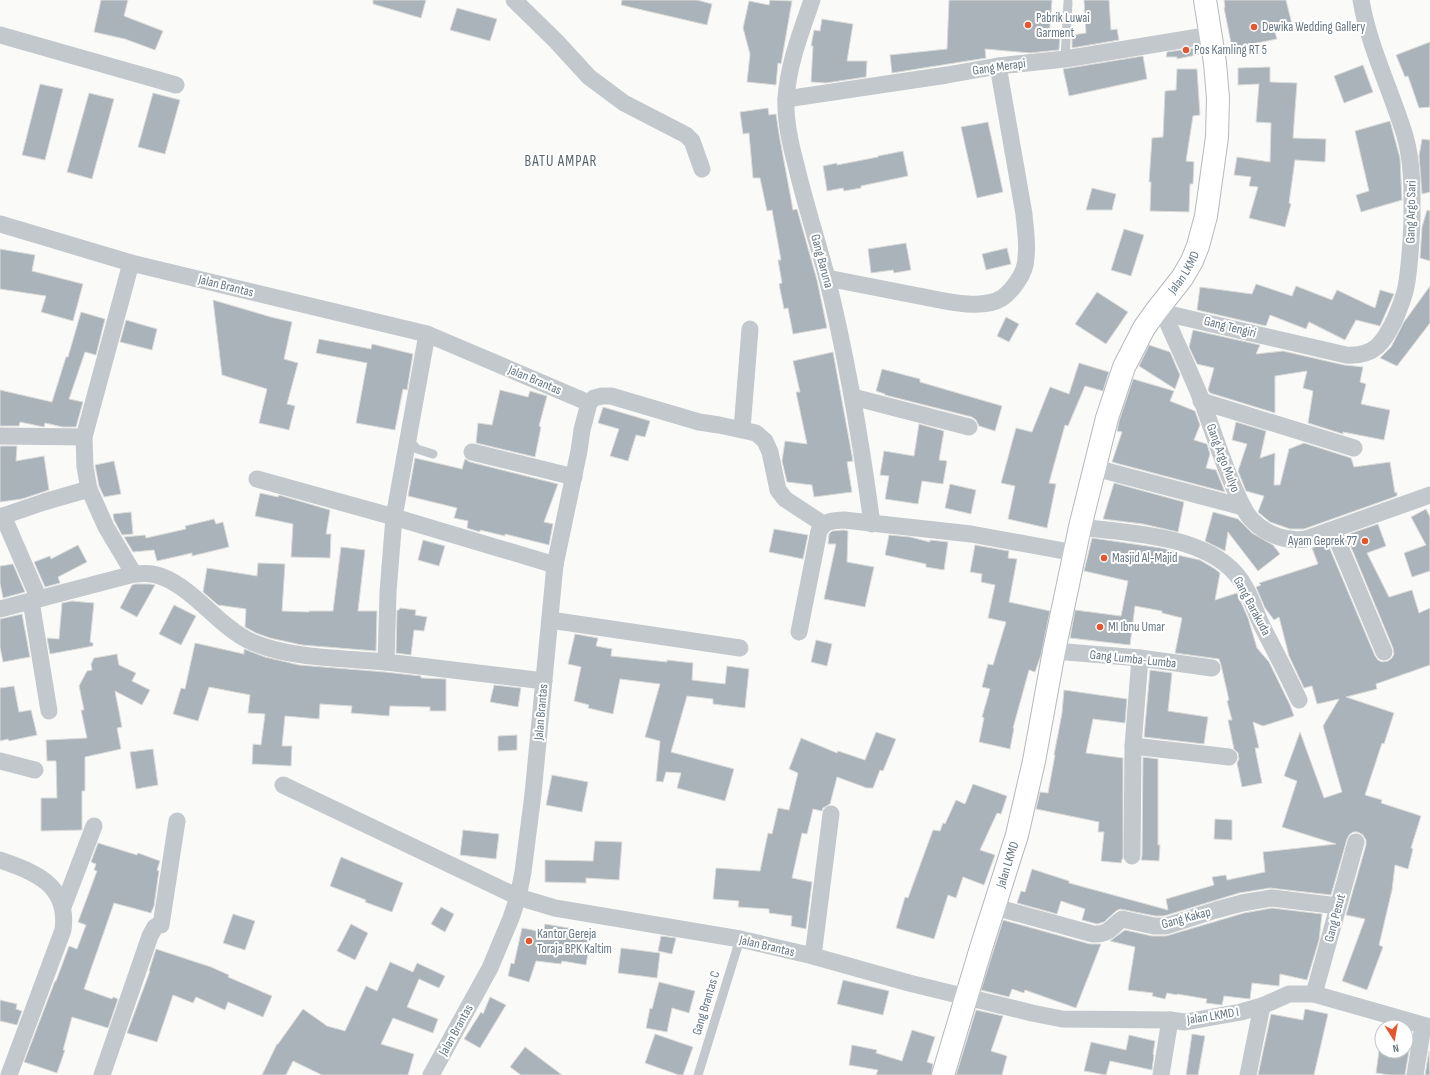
<svg xmlns="http://www.w3.org/2000/svg" width="1430" height="1075" font-family="'Sofia Sans Condensed',sans-serif">
	<rect width="100%" height="100%" fill="#fafaf8"/>
	<g fill="#aab3b9" stroke="#dcdcda">
		<polygon points="101,0 128,0 124,16 163,31 155,50 125,39 94,32"/>
		<polygon points="373,0 426,0 421,18 373,4"/>
		<polygon points="622,0 697,0 712,4 707,25 621,5"/>
		<polygon points="770,0 792,1 781,64 778,63 776,85 747,82 750,54 743,28 749,1 769,5"/>
		<polygon points="949,0 1052,0 1049,38 1060,36 1059,50 1030,53 985,49 986,58 892,73 890,55 947,49"/>
		<polygon points="1084,0 1109,0 1111,30 1117,29 1119,40 1072,48 1072,35 1086,33"/>
		<polygon points="1224,0 1286,0 1293,28 1275,32 1277,39 1232,48 1224,8 1225,7"/>
		<polygon points="457,8 497,19 490,41 450,30"/>
		<polygon points="822,19 853,24 847,61 867,61 866,77 826,83 811,82 813,46 811,46 814,30 820,31"/>
		<polygon points="1430,42 1430,107 1419,108 1408,76 1405,77 1396,55"/>
		<polygon points="1200,47 1201,54 1177,59 1177,57 1166,57 1167,52"/>
		<polygon points="1143,56 1147,79 1069,96 1063,69"/>
		<polygon points="1363,65 1373,92 1344,103 1334,76"/>
		<polygon points="1270,67 1270,82 1297,83 1293,138 1326,139 1325,162 1295,160 1289,203 1291,204 1285,227 1249,218 1258,187 1249,186 1251,177 1234,175 1237,157 1270,162 1271,123 1256,122 1259,84 1238,85 1238,68"/>
		<polygon points="1177,69 1197,69 1200,115 1193,116 1186,161 1194,162 1193,184 1190,184 1189,212 1150,211 1151,182 1149,182 1152,138 1163,137 1165,91 1176,90"/>
		<polygon points="40,84 63,89 45,160 22,155"/>
		<polygon points="89,93 114,99 92,179 67,172"/>
		<polygon points="153,93 180,100 165,154 138,147"/>
		<polygon points="768,108 769,115 776,114 779,134 793,210 797,209 817,280 827,328 793,334 788,308 784,309 779,284 782,283 778,260 781,260 772,210 767,211 760,178 753,178 749,133 743,134 740,112"/>
		<polygon points="1390,121 1400,158 1402,200 1361,212 1356,195 1369,191 1355,131"/>
		<polygon points="988,122 1003,192 977,198 961,127"/>
		<polygon points="1422,139 1430,140 1430,192 1422,194 1419,156"/>
		<polygon points="903,151 908,176 861,186 861,188 844,191 843,188 827,191 823,166 837,163 837,165 878,157 878,156"/>
		<polygon points="1092,188 1116,194 1112,210 1086,210"/>
		<polygon points="1427,210 1430,211 1430,261 1420,258 1422,227"/>
		<polygon points="1124,229 1144,235 1131,276 1111,270"/>
		<polygon points="906,243 911,270 894,273 893,270 871,273 868,249"/>
		<polygon points="1007,248 1011,264 986,270 982,254"/>
		<polygon points="0,249 35,255 32,271 83,284 73,321 41,312 46,296 0,289"/>
		<polygon points="1256,284 1292,296 1296,286 1332,300 1337,290 1375,308 1380,290 1394,294 1380,326 1356,320 1345,340 1309,322 1306,329 1270,315 1266,326 1197,310 1200,287 1252,294"/>
		<polygon points="1430,286 1430,323 1397,366 1380,358 1391,347 1404,322"/>
		<polygon points="1097,292 1128,312 1106,344 1075,324"/>
		<polygon points="213,300 271,317 292,322 284,359 298,363 287,404 295,406 289,430 259,423 267,389 222,375"/>
		<polygon points="81,312 105,319 96,355 85,352 69,399 83,402 76,427 63,427 45,423 44,427 39,426 20,422 19,426 0,426 0,390 52,402 66,357 68,357"/>
		<polygon points="1006,317 1019,324 1009,342 997,336"/>
		<polygon points="126,320 157,329 152,350 120,342"/>
		<polygon points="1193,330 1260,345 1256,354 1283,351 1344,365 1363,367 1360,382 1366,384 1361,404 1390,410 1384,440 1343,432 1343,434 1308,423 1313,391 1303,388 1307,371 1275,376 1275,413 1210,393 1208,390 1214,368 1197,364 1189,347"/>
		<polygon points="319,339 371,349 372,344 413,354 407,390 403,389 395,430 356,423 367,363 316,353"/>
		<polygon points="1149,345 1170,352 1180,375 1175,389 1139,366"/>
		<polygon points="833,352 853,461 847,462 852,492 814,497 812,485 787,482 782,461 785,441 807,444 796,392 800,392 793,361"/>
		<polygon points="1079,363 1109,372 1103,391 1085,386 1068,426 1065,425 1049,483 1056,484 1047,528 1008,519 1015,486 1001,483 1016,428 1032,432 1050,387 1069,394"/>
		<polygon points="882,369 920,379 920,382 1002,406 995,431 979,426 976,420 972,417 885,395 885,394 876,391"/>
		<polygon points="1133,379 1174,391 1170,401 1195,411 1200,425 1194,440 1207,444 1210,454 1206,468 1216,470 1225,492 1112,462 1122,432 1117,431 1119,421"/>
		<polygon points="500,390 528,397 530,391 547,396 539,426 541,427 535,457 476,443 478,423 492,425"/>
		<polygon points="603,407 650,421 645,437 636,435 628,461 610,456 619,429 598,423"/>
		<polygon points="1236,422 1266,431 1260,458 1275,453 1274,485 1280,485 1289,449 1304,443 1351,458 1354,467 1390,462 1395,493 1397,492 1397,496 1304,529 1290,529 1270,522 1258,512 1264,496 1246,491 1238,471 1247,444 1232,440"/>
		<polygon points="919,424 944,431 939,460 947,461 943,484 922,481 918,504 885,499 889,476 880,475 884,451 914,456"/>
		<polygon points="0,446 17,446 16,461 44,456 49,490 22,499 0,502"/>
		<polygon points="415,458 462,469 465,459 470,462 558,484 544,522 553,524 549,545 505,534 505,536 480,530 480,532 467,528 468,521 454,518 457,508 408,496"/>
		<polygon points="114,461 121,494 104,497 99,486 95,465"/>
		<polygon points="1114,483 1184,502 1178,532 1143,524 1103,519"/>
		<polygon points="950,484 976,490 971,514 945,508"/>
		<polygon points="260,493 278,497 279,495 330,510 326,534 331,534 330,558 291,557 293,524 255,516"/>
		<polygon points="1426,509 1430,517 1430,571 1412,577 1404,553 1426,545 1411,517"/>
		<polygon points="131,512 133,534 122,535 114,520 113,514"/>
		<polygon points="1213,512 1238,519 1252,533 1273,545 1280,554 1258,571 1228,532 1225,551 1205,541"/>
		<polygon points="214,519 216,524 223,522 229,547 192,556 192,553 157,561 154,550 133,552 124,537 145,535 146,538 186,529 185,526"/>
		<polygon points="1378,524 1386,546 1367,553 1389,597 1412,590 1419,613 1430,608 1430,665 1376,684 1377,689 1346,697 1394,713 1384,744 1382,743 1365,795 1382,800 1381,803 1421,816 1411,848 1413,849 1408,869 1395,865 1392,890 1379,945 1383,947 1367,990 1342,981 1365,919 1346,915 1366,845 1366,840 1363,835 1358,832 1353,832 1349,835 1347,839 1331,895 1270,888 1239,893 1164,916 1155,916 1120,909 1116,911 1104,922 1097,924 1082,920 1085,909 1061,901 1057,914 1017,903 1021,891 1025,892 1032,869 1069,881 1069,883 1168,910 1166,899 1214,885 1212,877 1226,875 1227,880 1265,872 1263,852 1336,844 1282,827 1297,781 1284,776 1300,732 1324,798 1342,792 1323,726 1339,699 1317,704 1312,686 1304,688 1289,656 1279,617 1274,620 1265,608 1256,587 1261,585 1259,583 1318,564 1312,548 1327,542 1375,656 1378,660 1382,662 1388,661 1392,658 1394,654 1393,648 1346,535"/>
		<polygon points="774,529 808,535 803,559 769,552"/>
		<polygon points="844,530 848,531 847,562 874,567 865,607 824,599 836,544 828,544 829,534 832,531"/>
		<polygon points="889,535 910,537 930,542 930,540 948,542 944,570 926,567 926,564 885,555"/>
		<polygon points="1092,538 1161,548 1174,551 1173,554 1200,560 1215,569 1220,573 1215,600 1237,593 1248,618 1257,648 1269,662 1290,705 1294,716 1263,726 1253,722 1259,748 1255,748 1262,783 1242,787 1237,763 1239,759 1238,753 1234,749 1228,720 1232,720 1227,701 1229,700 1221,665 1219,659 1175,653 1182,618 1162,613 1162,611 1135,606 1130,645 1070,638 1075,610 1121,616 1128,581 1084,571"/>
		<polygon points="423,540 445,546 439,566 418,560"/>
		<polygon points="78,545 87,562 58,577 60,583 45,587 34,562 50,556 51,559"/>
		<polygon points="975,545 1009,551 1008,558 1017,559 1009,602 1050,611 1041,655 1035,672 1029,670 1013,728 1014,728 1010,749 979,742 984,718 982,717 990,689 982,687 988,664 993,665 1006,622 988,618 995,585 981,582 982,574 970,572"/>
		<polygon points="341,547 365,550 358,611 377,611 376,651 302,645 270,638 256,633 245,627 246,609 218,605 203,592 207,568 257,576 258,563 285,564 282,611 309,612 309,611 333,611"/>
		<polygon points="13,564 25,592 3,598 0,583 0,566"/>
		<polygon points="135,584 149,584 155,585 137,617 120,608 132,585"/>
		<polygon points="72,601 94,603 90,642 93,643 93,646 50,654 47,638 59,639 62,603"/>
		<polygon points="174,605 196,616 181,645 159,634"/>
		<polygon points="400,608 416,610 415,615 427,617 424,631 414,630 411,655 396,653 397,610 399,610"/>
		<polygon points="22,614 30,657 3,662 0,647 0,619"/>
		<polygon points="575,634 598,638 596,646 612,649 611,656 667,662 667,660 693,663 692,680 725,684 727,666 749,669 745,708 713,704 713,699 687,696 671,752 734,769 725,801 677,788 681,773 666,772 663,782 656,781 660,741 645,737 660,684 620,679 613,714 588,708 589,705 574,701 581,667 568,664"/>
		<polygon points="816,640 832,644 827,666 811,662"/>
		<polygon points="195,643 244,654 244,649 265,657 299,665 385,672 421,676 421,678 446,679 446,711 430,711 430,707 390,706 389,716 351,713 352,706 320,704 319,719 285,716 282,746 292,746 291,766 252,764 253,744 261,745 265,714 248,713 250,695 209,687 198,721 173,714 181,688 185,689"/>
		<polygon points="117,654 119,665 136,673 132,681 150,690 142,705 115,691 122,727 117,728 121,749 85,757 85,791 82,791 82,830 41,831 41,798 57,798 56,761 47,761 46,740 87,738 81,710 84,710 79,686 87,671 92,670 91,664 94,658"/>
		<polygon points="1150,670 1172,673 1168,711 1208,717 1204,744 1144,737"/>
		<polygon points="494,685 521,688 518,707 490,702"/>
		<polygon points="14,686 19,712 31,710 37,735 9,741 8,739 0,741 0,688"/>
		<polygon points="1064,690 1127,699 1125,723 1093,719 1086,753 1123,758 1123,859 1122,859 1121,863 1101,861 1104,832 1098,832 1099,822 1036,809 1040,792 1048,793 1055,755 1054,755 1062,713"/>
		<polygon points="876,732 896,739 883,771 880,770 873,788 867,788 837,777 830,804 823,808 822,811 813,809 807,834 802,833 792,878 812,882 806,929 791,926 792,916 769,913 769,909 738,907 739,901 713,899 716,868 760,871 768,833 772,834 778,808 789,810 798,773 789,769 801,738 837,753 838,751 865,760"/>
		<polygon points="517,735 517,750 498,751 498,736"/>
		<polygon points="153,749 158,785 136,789 130,752"/>
		<polygon points="1143,757 1158,759 1158,845 1160,845 1159,861 1141,860 1142,856"/>
		<polygon points="552,775 588,782 582,812 546,805"/>
		<polygon points="973,784 1007,796 1001,814 997,813 980,850 995,855 984,885 963,877 956,898 948,895 934,939 896,928 905,897 908,898 933,830 940,831 943,823 945,824 956,800 965,804"/>
		<polygon points="1215,819 1232,820 1232,840 1214,839"/>
		<polygon points="463,830 499,834 496,859 460,855"/>
		<polygon points="595,841 622,842 619,880 586,878 586,883 545,882 545,860 593,861"/>
		<polygon points="98,843 137,855 138,853 160,861 157,870 159,871 154,906 151,913 114,903 84,989 112,999 113,997 118,999 108,1028 72,1017 63,1050 65,1050 57,1073 24,1062 55,981 56,981 69,946 77,949 86,925 78,922 97,871 94,870 96,864 91,862"/>
		<polygon points="341,857 403,883 392,912 365,902 366,900 330,886"/>
		<polygon points="441,907 454,914 445,932 431,924"/>
		<polygon points="1272,908 1322,914 1319,940 1307,980 1280,974 1279,986 1252,983 1250,999 1224,996 1222,1005 1206,1003 1207,999 1177,994 1177,995 1167,993 1165,999 1152,996 1153,993 1128,990 1135,947 1110,941 1125,930 1152,936 1166,936 1244,913"/>
		<polygon points="233,914 255,921 245,950 223,943"/>
		<polygon points="1003,920 1090,944 1101,944 1076,1008 1025,990 1024,993 1012,989 1009,997 981,990"/>
		<polygon points="351,924 368,933 355,960 337,951"/>
		<polygon points="545,924 592,932 586,965 562,961 561,964 536,961 529,982 508,976 511,963 514,964 522,928 543,932"/>
		<polygon points="661,936 676,938 672,954 658,951"/>
		<polygon points="621,948 660,953 657,978 618,973"/>
		<polygon points="156,949 211,967 229,975 228,977 272,996 263,1017 228,1002 225,1010 196,997 193,1003 173,995 157,1042 127,1033 150,971 149,971"/>
		<polygon points="390,962 413,972 417,963 445,976 439,988 419,979 407,1007 438,1019 433,1033 393,1018 381,1044 414,1054 408,1075 322,1075 293,1061 286,1075 262,1075 277,1044 278,1044 303,1009 327,1026 345,1031 366,986 377,991"/>
		<polygon points="843,980 889,991 883,1015 837,1004"/>
		<polygon points="659,982 695,991 689,1013 672,1008 667,1032 646,1028 650,1008 652,1009"/>
		<polygon points="490,997 506,1005 480,1048 464,1039 481,1012 483,1014"/>
		<polygon points="0,1000 17,1004 16,1009 22,1011 17,1025 0,1021"/>
		<polygon points="1305,1009 1328,1014 1314,1075 1258,1075 1271,1014 1303,1020"/>
		<polygon points="976,1010 1003,1016 991,1051 1007,1056 1002,1075 956,1075"/>
		<polygon points="912,1030 935,1037 927,1062 933,1064 931,1075 876,1075 878,1070 849,1065 852,1045 877,1050 876,1053 902,1061"/>
		<polygon points="655,1034 693,1047 683,1075 679,1075 645,1063"/>
		<polygon points="1192,1034 1205,1036 1198,1075 1186,1075"/>
		<polygon points="1129,1035 1155,1041 1153,1054 1154,1055 1152,1070 1110,1061 1106,1075 1084,1071 1091,1042 1126,1050"/>
		<polygon points="525,1047 562,1075 521,1075 510,1067"/>
		<polygon points="1379,1051 1409,1051 1405,1075 1390,1075 1376,1073"/>
		<polygon points="1429,1051 1430,1075 1425,1075"/>
	</g>
	<g fill="none" stroke-linecap="round" stroke-linejoin="round">
		<g stroke="#b3babf" stroke-width="24">
			<g id="secondary">
				<path id="s1" d="M943,1075L981,948L1017,835L1034,761L1054,651L1080,527L1107,418L1124,367L1144,328L1156,311L1182,278L1192,261L1198,246L1206,216L1217,137L1218,98L1215,63L1205,0"/>
			</g>
		</g>
		<g stroke="#c3c8cc" stroke-width="9">
			<polyline points="1065,59 1068,2"/>
			<polyline points="408,439 417,449 433,454"/>
			<polyline points="698,1075 740,939"/>
		</g>
		<g stroke="#c3c8cc" stroke-width="17">
			<polyline points="514,0 556,41 589,77 624,103 686,135 692,141 702,169"/>
			<path d="M812,0C801,32 788,65 786,99C785,121 790,143 796,165C805,203 817,240 827,278C847,359 861,441 872,524"/>
			<polyline points="0,35 176,85"/>
			<polyline points="786,99 947,75 998,66 1065,59 1211,35"/>
			<polyline points="0,224 131,263 427,334 589,403"/>
			<path d="M827,278C857,284 888,290 919,296C941,300 982,311 1002,298C1008,294 1013,288 1017,282C1022,275 1026,266 1026,257C1028,243 1025,228 1024,214L998,66"/>
			<path d="M1156,311L1346,355C1375,357 1384,342 1395,319C1399,309 1404,298 1406,287C1410,266 1411,243 1412,221C1412,192 1413,164 1405,136C1391,90 1369,47 1361,0"/>
			<path d="M1163,312C1176,342 1190,371 1202,401C1213,431 1222,461 1235,490C1240,500 1244,513 1253,521C1267,535 1287,542 1306,539L1430,495"/>
			<polyline points="427,334 394,517 388,592 386,662 544,681"/>
			<polyline points="853,397 969,427"/>
			<polyline points="1201,401 1354,448"/>
			<polyline points="742,429 750,329"/>
			<polyline points="0,436 84,437"/>
			<polyline points="472,452 574,477"/>
			<polyline points="1095,468 1243,507"/>
			<polyline points="257,479 394,517 555,565"/>
			<polyline points="89,489 85,467 84,437 131,263"/>
			<polyline points="3,516 39,599"/>
			<polyline points="0,517 44,502 89,489 106,527 134,574"/>
			<path d="M1080,527C1128,533 1201,535 1235,573C1248,587 1253,606 1261,624C1274,649 1287,674 1299,700"/>
			<polyline points="1333,530 1384,652"/>
			<polyline points="31,601 49,711"/>
			<path d="M0,609L134,574C140,574 146,573 152,574C190,581 216,626 252,642C291,659 344,658 386,662"/>
			<polyline points="550,620 740,648"/>
			<path d="M799,632L819,531C826,520 831,521 844,520L971,534L1075,553"/>
			<polyline points="1054,651 1140,658 1212,668"/>
			<polyline points="1140,658 1133,746 1229,757"/>
			<polyline points="0,761 35,770"/>
			<polyline points="283,785 518,897 555,908 740,939 813,956 909,983 1032,1013 1062,1019 1170,1020 1185,1022 1241,1012 1262,1006 1289,994 1314,994 1430,1027"/>
			<polyline points="1132,856 1133,746"/>
			<path d="M0,860C35,872 69,885 63,930L9,1075"/>
			<polyline points="63,907 94,826"/>
			<path d="M995,907L1093,934C1109,935 1111,927 1122,919L1154,926H1166L1216,910L1242,903L1272,898L1338,906"/>
			<polyline points="813,956 831,814"/>
			<polyline points="1314,994 1356,842"/>
			<polyline points="102,1075 150,936 155,927 158,925 161,925 177,821"/>
			<polyline points="431,1075 490,968 511,918 518,897 523,872 533,794 555,565 579,451 582,430 589,403 594,398 602,396 611,396 699,422 719,425 756,433 765,441 770,452 778,490 785,499 823,524"/>
			<polyline points="1161,1075 1170,1020"/>
			<polyline points="1248,1075 1262,1006"/>
			<polyline points="1415,1075 1423,1026"/>
		</g>
		<use href="#secondary" stroke="#fff" stroke-width="22"/>
	</g>
	<g fill="#e4572e" stroke="#fff" stroke-width="1.5">
		<circle cx="1028" cy="25" r="4"/>
		<circle cx="1254" cy="27" r="4"/>
		<circle cx="1186" cy="50" r="4"/>
		<circle cx="1365" cy="541" r="4"/>
		<circle cx="1104" cy="558" r="4"/>
		<circle cx="1100" cy="627" r="4"/>
		<circle cx="529" cy="941" r="4"/>
	</g>
	<g text-anchor="middle" dominant-baseline="central" stroke-width="4" stroke-linejoin="round" paint-order="stroke">
		<g font-size="13" fill="#657683" stroke="#fff" text-anchor="start">
			<text x="1036" y="18">Pabrik Luwai<tspan x="1036" dy="15">Garment</tspan></text>
			<text x="1262" y="27">Dewika Wedding Gallery</text>
			<text x="1194" y="50">Pos Kamling RT 5</text>
			<text x="1357" y="541" text-anchor="end">Ayam Geprek 77</text>
			<text x="1112" y="558">Masjid Al-Majid</text>
			<text x="1108" y="627">MI Ibnu Umar</text>
			<text x="537" y="934">Kantor Gereja<tspan x="537" dy="15">Toraja BPK Kaltim</tspan></text>
		</g>
		<g font-size="13" fill="#657683" stroke="#fff">
			<text transform="translate(999 67) rotate(-8)">Gang Merapi</text>
			<text transform="translate(1411 212) rotate(-89)">Gang Argo Sari</text>
			<text transform="translate(822 261) rotate(75)">Gang Baruna</text>
			<text stroke="none"><textPath href="#s1" startOffset="844">Jalan LKMD</textPath></text>
			<text transform="translate(226 286) rotate(14)">Jalan Brantas</text>
			<text transform="translate(1230 327) rotate(14)">Gang Tengiri</text>
			<text transform="translate(535 380) rotate(23)">Jalan Brantas</text>
			<text transform="translate(1223 458) rotate(69)">Gang Argo Mulyo</text>
			<text transform="translate(1252 606) rotate(62)">Gang Barakuda</text>
			<text transform="translate(1133 659) rotate(6)">Gang Lumba-Lumba</text>
			<text transform="translate(541 712) rotate(-85)">Jalan Brantas</text>
			<text stroke="none"><textPath href="#s1" startOffset="220">Jalan LKMD</textPath></text>
			<text transform="translate(1186 918) rotate(-15)">Gang Kakap</text>
			<text transform="translate(1335 918) rotate(-75)">Gang Pesut</text>
			<text transform="translate(767 946) rotate(13)">Jalan Brantas</text>
			<text transform="translate(706 1003) rotate(-73)">Gang Brantas C</text>
			<text transform="translate(1213 1016) rotate(-9)">Jalan LKMD I</text>
			<text transform="translate(456 1030) rotate(-61)">Jalan Brantas</text>
		</g>
		<g font-size="15" letter-spacing="1" fill="#57646e" stroke="#fff">
			<text x="561" y="161">BATU AMPAR</text>
		</g>
	</g>
	<g transform="translate(1394 1039) rotate(169)"><circle r="19" fill="#ffffff" stroke="#c1c8cd"/>
	<path d="M0-3L7 15L0 10L-7 15Z" fill="#e4572e"/>
	<text y="-6" font-size="11" font-weight="bold" text-anchor="middle" fill="#657683">N</text>
	</g>
</svg>
